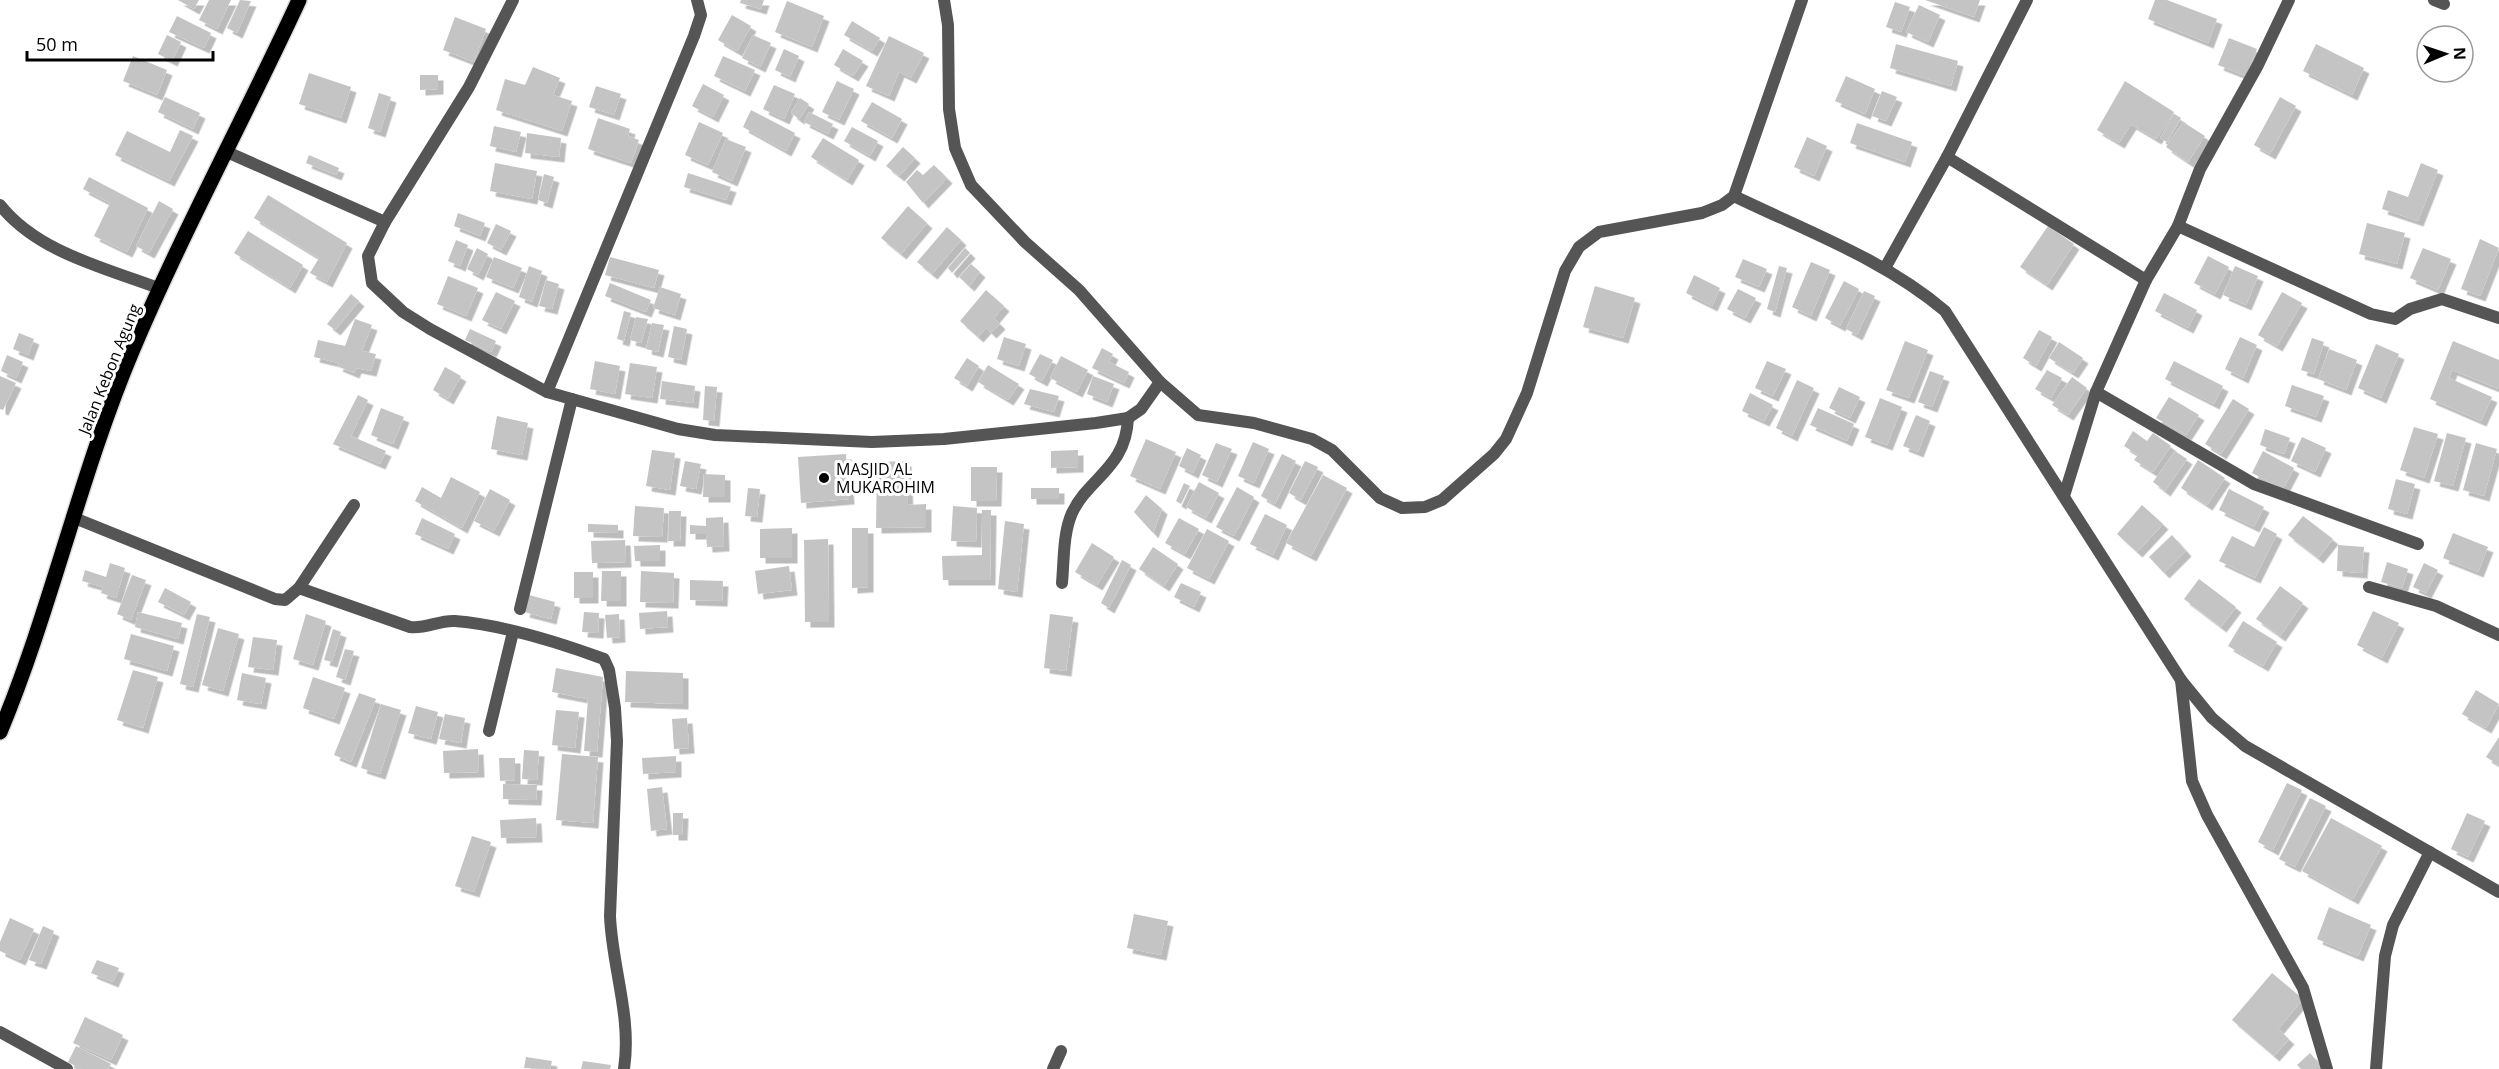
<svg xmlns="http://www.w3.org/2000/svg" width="2499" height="1069" font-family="'Open Sans',sans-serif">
	<defs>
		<filter id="shadow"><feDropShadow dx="5.5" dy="5.5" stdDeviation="0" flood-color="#0004"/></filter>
	</defs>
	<rect width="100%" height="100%" fill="#fff"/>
	<g fill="#c4c4c4" filter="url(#shadow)">
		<polygon points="178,0 199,0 194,9"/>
		<polygon points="209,0 231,0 217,29 199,20"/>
		<polygon points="240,0 251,1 237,33 227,28"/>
		<polygon points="741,0 764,0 761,9 740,3"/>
		<polygon points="1925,0 1980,0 1974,17"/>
		<polygon points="2155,0 2167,0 2217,19 2208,43 2148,19"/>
		<polygon points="787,1 824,16 812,47 775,32"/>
		<polygon points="1895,2 1910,7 1901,32 1886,27"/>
		<polygon points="1919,5 1940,15 1928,42 1906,32"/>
		<polygon points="732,15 751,26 737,51 718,40"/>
		<polygon points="177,16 211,33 204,48 169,32"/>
		<polygon points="455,17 486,29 474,62 443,50"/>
		<polygon points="852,21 880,38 872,51 844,35"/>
		<polygon points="167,35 181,42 172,61 158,54"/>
		<polygon points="753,35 771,43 760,67 742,58"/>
		<polygon points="889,36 924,53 911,78 899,72 889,96 866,86"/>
		<polygon points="2229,38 2257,49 2246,76 2218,65"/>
		<polygon points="1896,44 1958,61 1951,86 1890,68"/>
		<polygon points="2316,44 2364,68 2352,95 2303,71"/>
		<polygon points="784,49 799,56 790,77 775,70"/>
		<polygon points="843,49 863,61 853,76 834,65"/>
		<polygon points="133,56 167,70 157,95 123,81"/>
		<polygon points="723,56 755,70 745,91 714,76"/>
		<polygon points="533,67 560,78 553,95 572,101 562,131 496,110 505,79 525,85"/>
		<polygon points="309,73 351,87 341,118 299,104"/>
		<polygon points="420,75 438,75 438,89 420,90"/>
		<polygon points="1846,76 1875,89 1865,114 1835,101"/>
		<polygon points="837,81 854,89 839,120 822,112"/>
		<polygon points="2125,81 2174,112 2156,139 2131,124 2119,143 2097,130"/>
		<polygon points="703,84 724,95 713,117 692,106"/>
		<polygon points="774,85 795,94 784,119 763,109"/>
		<polygon points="596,86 621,94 614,115 589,107"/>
		<polygon points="1882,91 1897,97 1886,121 1872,116"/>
		<polygon points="379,93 391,97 380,132 368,128"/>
		<polygon points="165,97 200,113 193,129 158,112"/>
		<polygon points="2280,97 2296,106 2270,154 2254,145"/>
		<polygon points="800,98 809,104 799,119 791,113"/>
		<polygon points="872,102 902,119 892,138 861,121"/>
		<polygon points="751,110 795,133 786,151 743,127"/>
		<polygon points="809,112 833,124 828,134 804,122"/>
		<polygon points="2174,114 2181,118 2167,142 2160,138"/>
		<polygon points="598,118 630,129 628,136 639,140 631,163 588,149"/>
		<polygon points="699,122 723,133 708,165 685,155"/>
		<polygon points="2183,122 2205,136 2188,162 2166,147"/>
		<polygon points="1857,123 1912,142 1905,162 1850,143"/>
		<polygon points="494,126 521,132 516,152 490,146"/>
		<polygon points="852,127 878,141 870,156 844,141"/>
		<polygon points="180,130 193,136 169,181 115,155 127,131 170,152"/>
		<polygon points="527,133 561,138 559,157 525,153"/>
		<polygon points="1807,137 1827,146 1814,176 1794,167"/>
		<polygon points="823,138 859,160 847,180 811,157"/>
		<polygon points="726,139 746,147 732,181 712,172"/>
		<polygon points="903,147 915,158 899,176 886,166"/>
		<polygon points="309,155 339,168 336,175 306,163"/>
		<polygon points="495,163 537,171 532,199 490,191"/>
		<polygon points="2421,163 2438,170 2418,221 2382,209 2388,190 2408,197"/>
		<polygon points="934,165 947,178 923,203 906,182 917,170 923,175"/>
		<polygon points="688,173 731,187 726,200 684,187"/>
		<polygon points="544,174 554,177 547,203 538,200"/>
		<polygon points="89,177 148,208 127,252 94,236 110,203 83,189"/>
		<polygon points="268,195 347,243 327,282 310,273 319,258 254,218"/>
		<polygon points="159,201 173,209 149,253 136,246"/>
		<polygon points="908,206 927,223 901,254 881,238"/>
		<polygon points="458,213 485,223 480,236 454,226"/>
		<polygon points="2367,223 2405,233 2397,264 2359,254"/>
		<polygon points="496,224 511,231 501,250 487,243"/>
		<polygon points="2048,226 2074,244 2047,285 2020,267"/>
		<polygon points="947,227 961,240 932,274 917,262"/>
		<polygon points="248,231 303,265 290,288 234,253"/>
		<polygon points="2480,239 2499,248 2480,296 2461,289"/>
		<polygon points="456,240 468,245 460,266 448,261"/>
		<polygon points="477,248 488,254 478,275 467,269"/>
		<polygon points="965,248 970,253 952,273 948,268"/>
		<polygon points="2423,248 2451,259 2438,290 2410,278"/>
		<polygon points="2208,256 2229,267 2215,294 2194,283"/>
		<polygon points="494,257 522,268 513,288 486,277"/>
		<polygon points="610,257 659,270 654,288 605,275"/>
		<polygon points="1743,259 1767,269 1759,287 1735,277"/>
		<polygon points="1811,262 1830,270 1811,316 1792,307"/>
		<polygon points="971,264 980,272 969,286 959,277"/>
		<polygon points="529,266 542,271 532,302 519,297"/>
		<polygon points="1779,266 1787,268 1775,312 1767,309"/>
		<polygon points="2235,266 2258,276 2246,305 2223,295"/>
		<polygon points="1694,275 1720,288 1712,306 1686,293"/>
		<polygon points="448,276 478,288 466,316 437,304"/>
		<polygon points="546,280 559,284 552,309 539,306"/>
		<polygon points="1844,281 1859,289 1840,326 1825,318"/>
		<polygon points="610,283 651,300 646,312 605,296"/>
		<polygon points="1595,286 1635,298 1623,338 1583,327"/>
		<polygon points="660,287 681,294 675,315 653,308"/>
		<polygon points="1738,289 1756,298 1745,318 1727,309"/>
		<polygon points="986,290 1004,306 994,318 1000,324 991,333 986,328 978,337 960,321"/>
		<polygon points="1864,291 1875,296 1857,335 1846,329"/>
		<polygon points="496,292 515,301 501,329 482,320"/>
		<polygon points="2282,292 2302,303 2277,346 2258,335"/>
		<polygon points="2164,293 2197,310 2188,328 2155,311"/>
		<polygon points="351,294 359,301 335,330 327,324"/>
		<polygon points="624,311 631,313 624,341 617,339"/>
		<polygon points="636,317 648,319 641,343 630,340"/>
		<polygon points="355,319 372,325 362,351 376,354 371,371 356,368 354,373 337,366 339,363 314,357 318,340 345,346"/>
		<polygon points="652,323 664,325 658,352 646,349"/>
		<polygon points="674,326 687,329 681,360 668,357"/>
		<polygon points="470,329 496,341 491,352 465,340"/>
		<polygon points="2039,330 2052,337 2036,366 2023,358"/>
		<polygon points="19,333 34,339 28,355 13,349"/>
		<polygon points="1004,337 1026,344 1019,366 997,359"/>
		<polygon points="2240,337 2257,345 2243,378 2225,369"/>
		<polygon points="2312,338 2324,342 2314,374 2301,370"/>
		<polygon points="1905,341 1928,350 1909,398 1886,390"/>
		<polygon points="2453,341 2499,360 2499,389 2452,370 2449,378 2492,397 2481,421 2430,399"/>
		<polygon points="2059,342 2083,358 2073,373 2049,358"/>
		<polygon points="2376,344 2399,354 2381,398 2358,388"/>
		<polygon points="1102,348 1113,354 1109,362 1129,372 1124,383 1092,368"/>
		<polygon points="2329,349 2357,360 2346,390 2318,379"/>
		<polygon points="1040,354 1053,360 1042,381 1029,374"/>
		<polygon points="7,355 23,362 16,378 1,371"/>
		<polygon points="1061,356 1088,370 1077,392 1050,378"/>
		<polygon points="967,358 979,366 967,386 954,378"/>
		<polygon points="595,361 620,366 615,394 590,389"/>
		<polygon points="1767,361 1786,369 1773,396 1755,388"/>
		<polygon points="2174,361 2223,386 2214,404 2165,379"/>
		<polygon points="630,363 657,367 652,398 625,394"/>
		<polygon points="988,365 1019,384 1008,400 978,382"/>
		<polygon points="445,367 461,376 448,399 433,390"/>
		<polygon points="2047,370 2062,378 2051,398 2035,389"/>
		<polygon points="1930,371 1944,376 1932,407 1918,402"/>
		<polygon points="0,376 16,383 3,410 0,409"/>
		<polygon points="1093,376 1114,384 1107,402 1087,394"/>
		<polygon points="2072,377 2087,388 2068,415 2052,405"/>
		<polygon points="1797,380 1814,388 1792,436 1776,428"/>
		<polygon points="662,381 695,386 693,403 660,399"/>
		<polygon points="2292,385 2324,396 2316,417 2285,406"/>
		<polygon points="705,386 717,387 714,421 703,420"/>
		<polygon points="1839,387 1860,397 1850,418 1829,408"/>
		<polygon points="1030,389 1059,396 1054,412 1024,404"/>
		<polygon points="1750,393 1773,405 1764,421 1742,411"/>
		<polygon points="358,395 368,400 351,436 386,451 380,464 333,444"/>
		<polygon points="2169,397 2199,415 2186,435 2156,418"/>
		<polygon points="1880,398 1902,407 1887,445 1865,437"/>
		<polygon points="2233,399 2249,409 2221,454 2205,444"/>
		<polygon points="381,408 404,417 393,444 371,435"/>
		<polygon points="1818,408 1854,424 1847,441 1810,425"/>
		<polygon points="1916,415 1930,421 1918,452 1903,446"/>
		<polygon points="497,416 528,423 522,455 491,449"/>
		<polygon points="2414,427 2438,434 2424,478 2400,470"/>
		<polygon points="2265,429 2290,438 2284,454 2260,445"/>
		<polygon points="2133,431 2147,441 2153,433 2171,446 2153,472 2134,460 2138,455 2124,446"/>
		<polygon points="2447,433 2466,438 2453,486 2434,481"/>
		<polygon points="2302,437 2326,448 2315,472 2291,461"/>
		<polygon points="1146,439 1176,452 1160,489 1130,476"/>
		<polygon points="1253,442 1269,449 1254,483 1238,476"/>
		<polygon points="1216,443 1232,449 1217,482 1202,475"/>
		<polygon points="2476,443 2497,449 2484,496 2463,490"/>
		<polygon points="1187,448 1201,455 1193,473 1179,466"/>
		<polygon points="652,450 675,453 670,490 646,486"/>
		<polygon points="1078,450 1078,467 1051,468 1051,451"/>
		<polygon points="2175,451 2187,459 2165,491 2153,482"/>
		<polygon points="2263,451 2294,468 2283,489 2252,473"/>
		<polygon points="846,454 849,499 801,503 798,457"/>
		<polygon points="1282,454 1296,461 1275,504 1261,496"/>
		<polygon points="2198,460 2225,478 2207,505 2181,488"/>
		<polygon points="685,461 701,464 696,489 680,486"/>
		<polygon points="906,461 908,505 926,504 926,527 876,528 877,462"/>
		<polygon points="1305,461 1318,467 1301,500 1289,493"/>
		<polygon points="971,467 997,467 996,501 971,501"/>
		<polygon points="704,474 725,475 725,497 703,497"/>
		<polygon points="1323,475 1347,488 1311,556 1286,543"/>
		<polygon points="451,477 480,492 462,528 415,501 422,487 441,498"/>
		<polygon points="2396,479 2415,484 2407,514 2388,509"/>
		<polygon points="1199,482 1219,493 1206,518 1186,507"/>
		<polygon points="1184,483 1190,486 1181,504 1176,501"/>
		<polygon points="1237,487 1254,497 1234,536 1216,527"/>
		<polygon points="748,488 760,489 757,517 745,516"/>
		<rect x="1031" y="488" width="28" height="11"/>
		<polygon points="490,489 510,500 494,531 474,521"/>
		<polygon points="2229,489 2264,507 2254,527 2219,510"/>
		<polygon points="1146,495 1162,509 1153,533 1134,512"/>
		<polygon points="2142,505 2163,524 2137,552 2117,534"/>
		<polygon points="635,506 664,508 662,537 633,536"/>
		<polygon points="953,506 977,508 976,542 951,541"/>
		<polygon points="982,510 991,510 990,580 943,580 942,556 982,555"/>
		<polygon points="669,511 681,511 680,541 668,541"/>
		<polygon points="1265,514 1287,525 1273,555 1250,544"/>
		<polygon points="2303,516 2333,539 2318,558 2288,535"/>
		<polygon points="723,517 724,546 707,547 706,534 690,534 690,525 706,526 706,518"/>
		<polygon points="422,518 455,534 448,549 415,534"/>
		<polygon points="1179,518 1199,529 1185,554 1165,543"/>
		<polygon points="1005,521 1024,524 1017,592 998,589"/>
		<polygon points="588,524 618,525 618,533 588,532"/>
		<polygon points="2264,527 2277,534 2255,578 2219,561 2232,536 2254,547"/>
		<polygon points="792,528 792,558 760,558 760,529"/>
		<polygon points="852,528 868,528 868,587 852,588"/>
		<polygon points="1207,529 1229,541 1209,579 1187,568"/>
		<polygon points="2453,533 2488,547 2478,572 2443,558"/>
		<polygon points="2172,535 2186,551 2164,573 2149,557"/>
		<polygon points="828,539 829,622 805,622 804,540"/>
		<polygon points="625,540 626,562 592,563 591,541"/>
		<polygon points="1092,543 1114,557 1097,585 1075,572"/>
		<polygon points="660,545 660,561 635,561 634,546"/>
		<polygon points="2338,545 2364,547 2362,573 2337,571"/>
		<polygon points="1153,547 1178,564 1164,586 1139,569"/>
		<polygon points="1122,560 1131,565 1109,608 1101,603"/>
		<polygon points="2387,562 2408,569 2402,588 2381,582"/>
		<polygon points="110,563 125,568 116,598 101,593 103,587 82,581 85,570 106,577"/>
		<polygon points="2424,563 2438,570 2426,593 2413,587"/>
		<polygon points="789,566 792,590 758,594 755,571"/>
		<polygon points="602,571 621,571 621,601 601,601"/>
		<polygon points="641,571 674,573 673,603 640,602"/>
		<rect x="574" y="572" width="19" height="26"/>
		<polygon points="132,575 146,580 131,620 117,614"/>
		<polygon points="2199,579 2236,607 2221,627 2184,599"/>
		<polygon points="690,580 723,581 722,601 690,600"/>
		<polygon points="1181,583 1201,592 1194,607 1174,597"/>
		<polygon points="2280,586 2303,603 2280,636 2256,619"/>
		<polygon points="165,588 191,602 184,615 158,602"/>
		<polygon points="529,595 555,602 551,619 524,612"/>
		<polygon points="667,611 668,627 640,629 639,613"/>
		<polygon points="2373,611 2399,623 2382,658 2357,645"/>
		<polygon points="138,612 182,623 178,639 135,627"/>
		<polygon points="584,612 599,613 598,633 582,632"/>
		<polygon points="197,614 210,617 193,687 180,684"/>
		<polygon points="306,614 326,621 313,665 293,659"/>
		<polygon points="619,614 620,637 607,638 605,615"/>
		<polygon points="1050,614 1073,617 1066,671 1044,668"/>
		<polygon points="2243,621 2277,642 2263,666 2228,646"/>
		<polygon points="218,628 239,634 223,691 202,685"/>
		<polygon points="333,629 341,632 332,662 324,660"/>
		<polygon points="131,634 174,646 167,671 124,659"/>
		<polygon points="253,637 277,640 273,670 248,667"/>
		<polygon points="345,649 354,651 345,680 336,677"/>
		<polygon points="556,668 603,677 597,752 584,751 588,699 552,692"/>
		<polygon points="133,670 158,677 143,728 117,720"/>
		<polygon points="626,671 683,673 683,704 625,702"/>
		<polygon points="242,673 266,678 261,704 237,700"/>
		<polygon points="313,677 345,688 334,719 303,708"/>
		<polygon points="2476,690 2499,704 2486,728 2462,714"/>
		<polygon points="359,693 376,699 351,762 334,755"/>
		<polygon points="381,704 401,710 380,774 361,768"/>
		<polygon points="416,706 438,712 431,739 408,733"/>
		<polygon points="556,710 579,712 575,748 552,745"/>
		<polygon points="445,714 465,718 461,743 439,739"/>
		<polygon points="687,718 689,748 674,749 672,719"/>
		<polygon points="2499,737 2499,765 2486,757"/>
		<polygon points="478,749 479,772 444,773 443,751"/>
		<polygon points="524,750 539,751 537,780 522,779"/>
		<polygon points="562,754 598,757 593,823 556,820"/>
		<polygon points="676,756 676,772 643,774 642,758"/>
		<polygon points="499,758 515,758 515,780 500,781"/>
		<polygon points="2287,783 2302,790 2273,850 2258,842"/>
		<polygon points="503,784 537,785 536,800 503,799"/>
		<polygon points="662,787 667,829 651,831 647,789"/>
		<polygon points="2310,798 2326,806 2295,867 2279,859"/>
		<polygon points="673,813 683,813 682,835 673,835"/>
		<polygon points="2467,813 2485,821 2468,857 2451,849"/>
		<polygon points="536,818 537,837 501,838 500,820"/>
		<polygon points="2331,818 2382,846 2353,899 2302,871"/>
		<polygon points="472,836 491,842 474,892 455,886"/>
		<polygon points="2329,907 2371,925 2358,956 2317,939"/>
		<polygon points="1134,914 1168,921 1161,955 1127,948"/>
		<polygon points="10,918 34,929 20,960 0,951 0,942"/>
		<polygon points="43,926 54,931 41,964 29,960"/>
		<polygon points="97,960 119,968 113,982 91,973"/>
		<polygon points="2272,973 2303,999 2278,1029 2289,1039 2274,1056 2232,1020"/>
		<polygon points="85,1017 123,1035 111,1060 73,1043"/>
		<polygon points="76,1046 111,1064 108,1069 81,1069 68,1062"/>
		<polygon points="2310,1053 2324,1069 2301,1069 2297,1065"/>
		<polygon points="526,1057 552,1061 550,1069 524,1068"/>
		<polygon points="583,1061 611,1065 610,1069 581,1069"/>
	</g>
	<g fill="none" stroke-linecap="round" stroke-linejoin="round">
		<g stroke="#dbdbdb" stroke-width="18">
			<path id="primary" d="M0,732C52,607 80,474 133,349C183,231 245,117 299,0"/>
		</g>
		<g stroke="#555" stroke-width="12">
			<polyline points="2434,0 2444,4"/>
			<polyline points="489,731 513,632"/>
		</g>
		<g stroke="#555" stroke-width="12">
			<polyline points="513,0 469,87 385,222 368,256 372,283 403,312 430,329 547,392 678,429 715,435 872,442 944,439 1096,423 1128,418 1141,409 1160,382"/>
			<polyline points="944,0 948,25 949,109 955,148 971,185 1025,242 1079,290 1160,382 1198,415 1254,423 1312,439 1332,450 1380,498 1402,508 1425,507 1442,500 1494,454 1506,439 1527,393 1565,271 1579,247 1599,232 1702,213 1722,205 1734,196 1802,0"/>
			<polyline points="227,152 385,222"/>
			<polyline points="1947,157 2146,280"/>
			<path d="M1734,196C1806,231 1884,259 1945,311L2181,680L2212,718L2245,746L2499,892"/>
			<path d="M0,205C38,253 106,268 161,289"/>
			<polyline points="2178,226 2371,314 2395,319 2410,309 2442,299 2499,318"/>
			<polyline points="1885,268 1947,157 2027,0"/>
			<polyline points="547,392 694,36 701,15 697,0"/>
			<polyline points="2096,392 2254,484 2418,544"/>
			<polyline points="2064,496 2096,392 2146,280 2178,226 2200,169 2258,65 2289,0"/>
			<polyline points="72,517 275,599 285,600 299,588 354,505"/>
			<path d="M1062,583C1064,561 1063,533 1072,513C1089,477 1126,468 1128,418"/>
			<polyline points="2369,587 2436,606 2499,635"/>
			<path d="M299,588L410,627C426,629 439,620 455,621C504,625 558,642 604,659L609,670L615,708L617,741L610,916C612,967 632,1017 624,1069"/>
			<polyline points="520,609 572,399"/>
			<polyline points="2181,680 2192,781 2207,815 2303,988 2327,1069"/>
			<polyline points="0,1032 67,1069"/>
			<polyline points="1053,1069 1061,1051"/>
			<polyline points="2376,1069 2385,956 2393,925 2430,852"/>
		</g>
		<use href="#primary" stroke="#000" stroke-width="15"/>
	</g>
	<circle fill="#000" stroke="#fff" stroke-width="2" cx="824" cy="478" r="6"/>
	<g text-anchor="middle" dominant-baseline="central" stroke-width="6" stroke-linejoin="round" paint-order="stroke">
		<g font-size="16" fill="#000" stroke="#fff">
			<text transform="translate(109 369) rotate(-68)">Jalan Kebon Agung</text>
		</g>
		<g font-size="16" fill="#000" stroke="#fff" text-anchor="start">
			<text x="836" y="469">MASJID AL<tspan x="836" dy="18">MUKAROHIM</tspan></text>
		</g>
	</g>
	<g transform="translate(2445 54) rotate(88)"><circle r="28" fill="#ffffff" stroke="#999999" stroke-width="1.5"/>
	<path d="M0-4.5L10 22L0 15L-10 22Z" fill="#000000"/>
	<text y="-9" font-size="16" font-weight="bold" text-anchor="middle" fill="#000000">N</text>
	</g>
	<path d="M27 51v9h186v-9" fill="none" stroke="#000000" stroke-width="3"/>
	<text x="36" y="51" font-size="18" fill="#000000" stroke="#ffffff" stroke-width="4.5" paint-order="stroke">50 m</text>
</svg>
